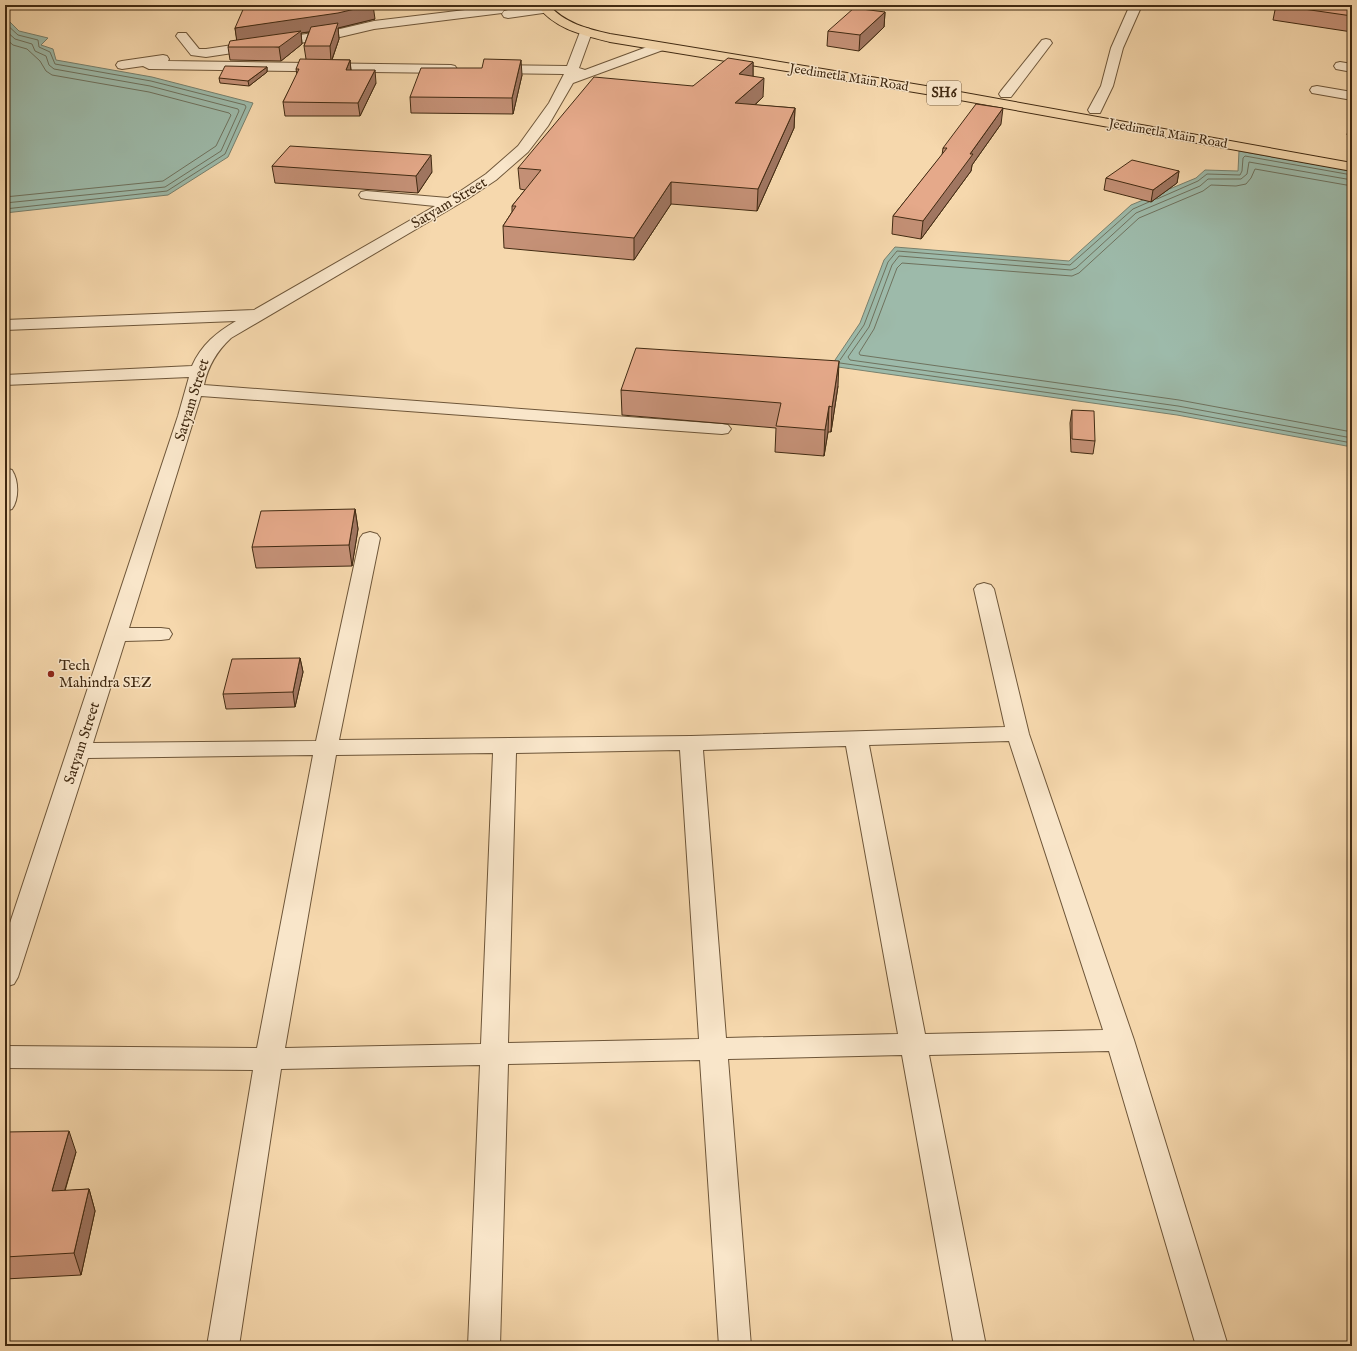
<svg xmlns="http://www.w3.org/2000/svg" width="1357" height="1351" font-family="'IM FELL English',serif">
	<rect width="100%" height="100%" fill="#f6d8ad"/>
	<filter id="stains"><feTurbulence type="fractalNoise" baseFrequency=".005" numOctaves="4"/><feColorMatrix values="0 0 0 0 .2 0 0 0 0 .09 0 0 0 0 .02 0 0 0 .5 -.17"/></filter>
	<radialGradient id="worn" r=".72"><stop offset=".6" stop-color="#630" stop-opacity="0"/><stop offset="1" stop-color="#630" stop-opacity=".3"/></radialGradient>
	<g fill="#9dbaaa" stroke="#78806d">
		<polygon points="5,17 19,31 48,38 41,45 53,49 56,60 152,77 253,103 228,157 168,195 5,213"/>
		<polygon points="1239,151 1352,171 1352,447 1177,415 831,366 860,323 884,260 895,247 1069,261 1131,205 1196,178 1205,170 1238,171"/>
	</g>
	<g fill="none" stroke-linecap="round" stroke-linejoin="round">
		<g stroke="#6f725e" stroke-width="1">
			<polyline points="5,23 18,35 38,40 39,47 50,52 55,64 151,81 245,105 246,107 225,154 167,191 5,209"/>
			<polyline points="5,30 15,39 32,44 35,51 46,56 49,65 54,69 150,86 238,109 239,111 221,151 165,187 5,203"/>
			<polyline points="5,38 13,45 27,49 40,61 46,71 52,75 149,92 229,113 231,115 216,146 163,181 5,197"/>
			<polyline points="1352,180 1249,162 1247,174 1241,179 1208,179 1200,186 1136,213 1076,268 1071,270 899,256 892,265 869,327 848,357 850,360 1178,406 1352,438"/>
			<polyline points="1352,186 1255,169 1251,178 1246,184 1236,186 1211,185 1203,191 1139,218 1079,273 1072,276 902,263 897,268 874,329 859,353 860,355 1179,400 1352,432"/>
			<polyline points="1157,199 1198,181 1207,174 1240,175 1242,171 1243,158 1245,156 1352,175"/>
			<polyline points="840,360 864,325 888,262 897,251 1070,265 1133,209 1149,202"/>
			<polyline points="840,363 1177,411 1352,443"/>
		</g>
		<g stroke="#6e5639" stroke-width="2">
			<g id="minor">
				<polygon points="546,5 550,6 552,9 550,12 508,18 504,17 502,14 504,11 508,10"/>
				<polygon points="1130,5 1142,5 1123,48 1113,86 1100,113 1090,113 1088,110 1101,86 1111,48"/>
				<polygon points="498,6 502,7 504,10 502,13 374,29 340,37 206,57 191,55 176,36 178,33 186,33 199,49 206,49 340,29 374,21"/>
				<path d="M586,28L590,29L592,32L579,68L585,70L655,44H663L665,47L663,50L573,83L548,126L528,152L496,180L469,198L231,338C216,352 208,366 204,385L722,424L728,425L731,429L728,433L722,434L201,396L129,628H161L169,629L172,634L169,639L161,640L125,641L93,743L316,741L360,538L363,534L370,532L377,534L380,538L339,740L691,736L1005,727L974,589L977,585L984,583L991,585L994,589L1029,734L1134,1040L1228,1346H1196L1109,1051L929,1055L986,1346H954L902,1055L728,1059L751,1346H719L700,1060L508,1064L500,1346H468L480,1065L281,1069L239,1346H207L253,1070L5,1068V1046L257,1048L313,755L88,758L18,977L14,984L5,987V938L178,416L189,377L5,385V375L192,366C201,345 217,332 236,321L5,330V320L254,310L435,206L366,199L361,198L359,195L361,192L366,191L448,198L459,192L486,174L518,146L549,103L564,74L491,73L487,72L485,69L487,66L491,65L567,66L580,32L582,29ZM1009,741L1103,1030L925,1034L869,745ZM846,746L898,1034L726,1038L703,750ZM680,750L699,1039L508,1043L516,753ZM493,753L481,1044L285,1048L336,755Z"/>
				<polygon points="1046,39 1050,40 1052,43 1011,97 1001,97 999,94 1001,91 1042,40"/>
				<polygon points="163,55 167,56 169,59 168,61 451,65 455,66 457,69 455,72 451,73 149,69 143,66 122,69 118,68 116,65 118,62 122,61"/>
				<polygon points="1340,62 1352,64 1352,72 1336,69 1334,66 1336,63"/>
				<polygon points="1317,86 1352,92 1352,100 1312,93 1310,90 1312,87"/>
				<path d="M5,468L12,470C19,481 19,499 12,509L5,511Z"/>
			</g>
		</g>
		<g stroke="#412a12" stroke-width="2">
			<path id="major" d="M537,5H549C564,23 588,29 610,34L932,87L1352,163V171L932,95L610,42C583,35 554,29 537,5Z"/>
		</g>
		<use href="#minor" fill="#f9e6ca" fill-rule="evenodd"/>
		<use href="#major" fill="#f6d8ad" fill-rule="evenodd"/>
	</g>
	<g fill="#c59177" stroke="#412a12">
		<polygon points="1276,5 1352,5 1352,32 1273,20"/>
		<polygon points="885,12 884,27 859,51 827,46 828,31"/>
		<polygon points="375,19 338,28 339,39 332,60 350,60 351,70 376,83 360,116 285,116 283,102 297,75 296,69 306,59 304,46 309,32 301,33 302,44 281,61 230,60 228,47 237,40 235,28"/>
		<polygon points="753,62 753,76 763,97 755,105 795,108 794,128 757,211 671,204 634,260 504,248 503,226 512,212 512,206 525,190 520,189 518,168 693,86"/>
		<polygon points="267,67 267,72 249,86 220,83 219,78"/>
		<polygon points="522,75 513,114 411,113 410,97"/>
		<polygon points="1352,118 1352,136 1347,135 1350,120"/>
		<polygon points="1001,124 972,165 971,171 921,239 892,234 893,216 942,155 943,148"/>
		<polygon points="272,166 432,172 418,193 275,183"/>
		<polygon points="1179,171 1177,183 1151,202 1104,190 1106,178"/>
		<polygon points="838,386 831,432 828,432 824,456 775,452 776,428 622,415 621,390"/>
		<polygon points="1072,410 1095,441 1093,454 1071,452 1070,423"/>
		<polygon points="355,509 358,529 352,566 256,568 252,547"/>
		<polygon points="300,658 303,672 295,707 226,709 223,694"/>
		<polygon points="5,1132 76,1152 65,1191 89,1189 95,1211 81,1275 5,1279"/>
	</g>
	<g fill="#a07661" stroke="#412a12">
		<polygon points="373,5 375,19 338,28 339,39 331,62 330,46 336,28 301,33 302,44 281,61 279,47 237,43 235,28"/>
		<polygon points="885,12 884,27 859,51 860,35"/>
		<polygon points="350,60 351,73 346,70"/>
		<polygon points="521,60 522,75 513,114 512,98"/>
		<polygon points="753,62 753,81 739,74"/>
		<polygon points="267,67 267,72 249,86 248,81"/>
		<polygon points="375,70 376,83 360,116 358,103"/>
		<polygon points="764,78 763,97 735,123 735,103"/>
		<polygon points="795,108 794,128 757,211 758,189"/>
		<polygon points="1003,108 1001,124 972,165 971,171 921,239 923,221 970,154"/>
		<polygon points="431,155 432,172 418,193 416,176"/>
		<polygon points="1179,171 1177,183 1151,202 1153,190"/>
		<polygon points="671,182 671,204 634,260 634,238"/>
		<polygon points="839,361 838,386 831,432 832,407"/>
		<polygon points="829,406 828,432 824,456 825,430"/>
		<polygon points="355,509 358,529 352,566 349,545"/>
		<polygon points="300,658 303,672 295,707 293,692"/>
		<polygon points="69,1131 76,1152 58,1213 52,1191"/>
		<polygon points="89,1189 95,1211 81,1275 74,1253"/>
	</g>
	<g fill="#e5a98a" stroke="#412a12">
		<polygon points="245,5 372,5 338,13 235,28"/>
		<polygon points="1276,5 1352,5 1352,16"/>
		<polygon points="854,8 885,12 860,35 828,31"/>
		<polygon points="338,23 330,46 304,46 311,27"/>
		<polygon points="301,31 279,47 228,47 230,41"/>
		<polygon points="728,58 753,62 739,74 764,78 735,103 795,108 758,189 671,182 634,238 503,226 516,206 512,206 541,170 518,168 594,77 693,86"/>
		<polygon points="300,59 350,60 346,70 375,70 358,103 283,102 299,69 296,69"/>
		<polygon points="484,59 521,60 512,98 410,97 421,68 482,68"/>
		<polygon points="225,66 267,67 248,81 219,78"/>
		<polygon points="976,104 1003,108 970,154 973,154 923,221 893,216 947,148 943,148"/>
		<polygon points="290,146 431,155 416,176 272,166"/>
		<polygon points="1132,160 1179,171 1153,190 1106,178"/>
		<polygon points="636,348 839,361 832,407 829,406 825,430 776,426 781,403 621,390"/>
		<polygon points="1072,410 1094,411 1095,441 1072,439"/>
		<polygon points="355,509 349,545 252,547 261,511"/>
		<polygon points="300,658 293,692 223,694 232,659"/>
		<polygon points="69,1131 52,1191 89,1189 74,1253 5,1257 5,1132"/>
	</g>
	<circle fill="#8f2418" stroke="#f9e6ca" stroke-width="1.5" cx="51" cy="674" r="4"/>
	<g text-anchor="middle" dominant-baseline="central" stroke-width="3" stroke-linejoin="round" paint-order="stroke">
		<g font-size="13" fill="#412a12" stroke="#f9e6ca">
			<text transform="translate(849 78) rotate(9)">Jeedimetla Main Road</text>
			<text transform="translate(1168 134) rotate(10)">Jeedimetla Main Road</text>
		</g>
		<rect fill="#f9e6ca" stroke="#786249" stroke-width="1" x="927" y="81" width="34" height="24" rx="3"/>
		<g font-size="14" font-weight="bold" fill="#412a12">
			<text x="944" y="93">SH6</text>
		</g>
		<g font-size="15" fill="#412a12" stroke="#f9e6ca">
			<text transform="translate(449 203) rotate(-31)">Satyam Street</text>
			<text transform="translate(192 400) rotate(-73)">Satyam Street</text>
			<text transform="translate(82 743) rotate(-72)">Satyam Street</text>
		</g>
		<g font-size="15" fill="#412a12" stroke="#f9e6ca" text-anchor="start">
			<text x="59" y="665">Tech<tspan x="59" dy="17">Mahindra SEZ</tspan></text>
		</g>
	</g>
	<rect width="1357" height="1351" fill="none" stroke="#f6d8ad" stroke-width="20"/>
	<rect x="6" y="6" width="1345" height="1339" fill="none" stroke="#412a12" stroke-width="2"/>
	<rect x="10" y="10" width="1337" height="1331" fill="none" stroke="#412a12"/>
	<rect width="100%" height="100%" filter="url(#stains)"/>
	<rect width="100%" height="100%" fill="url(#worn)"/>
</svg>
